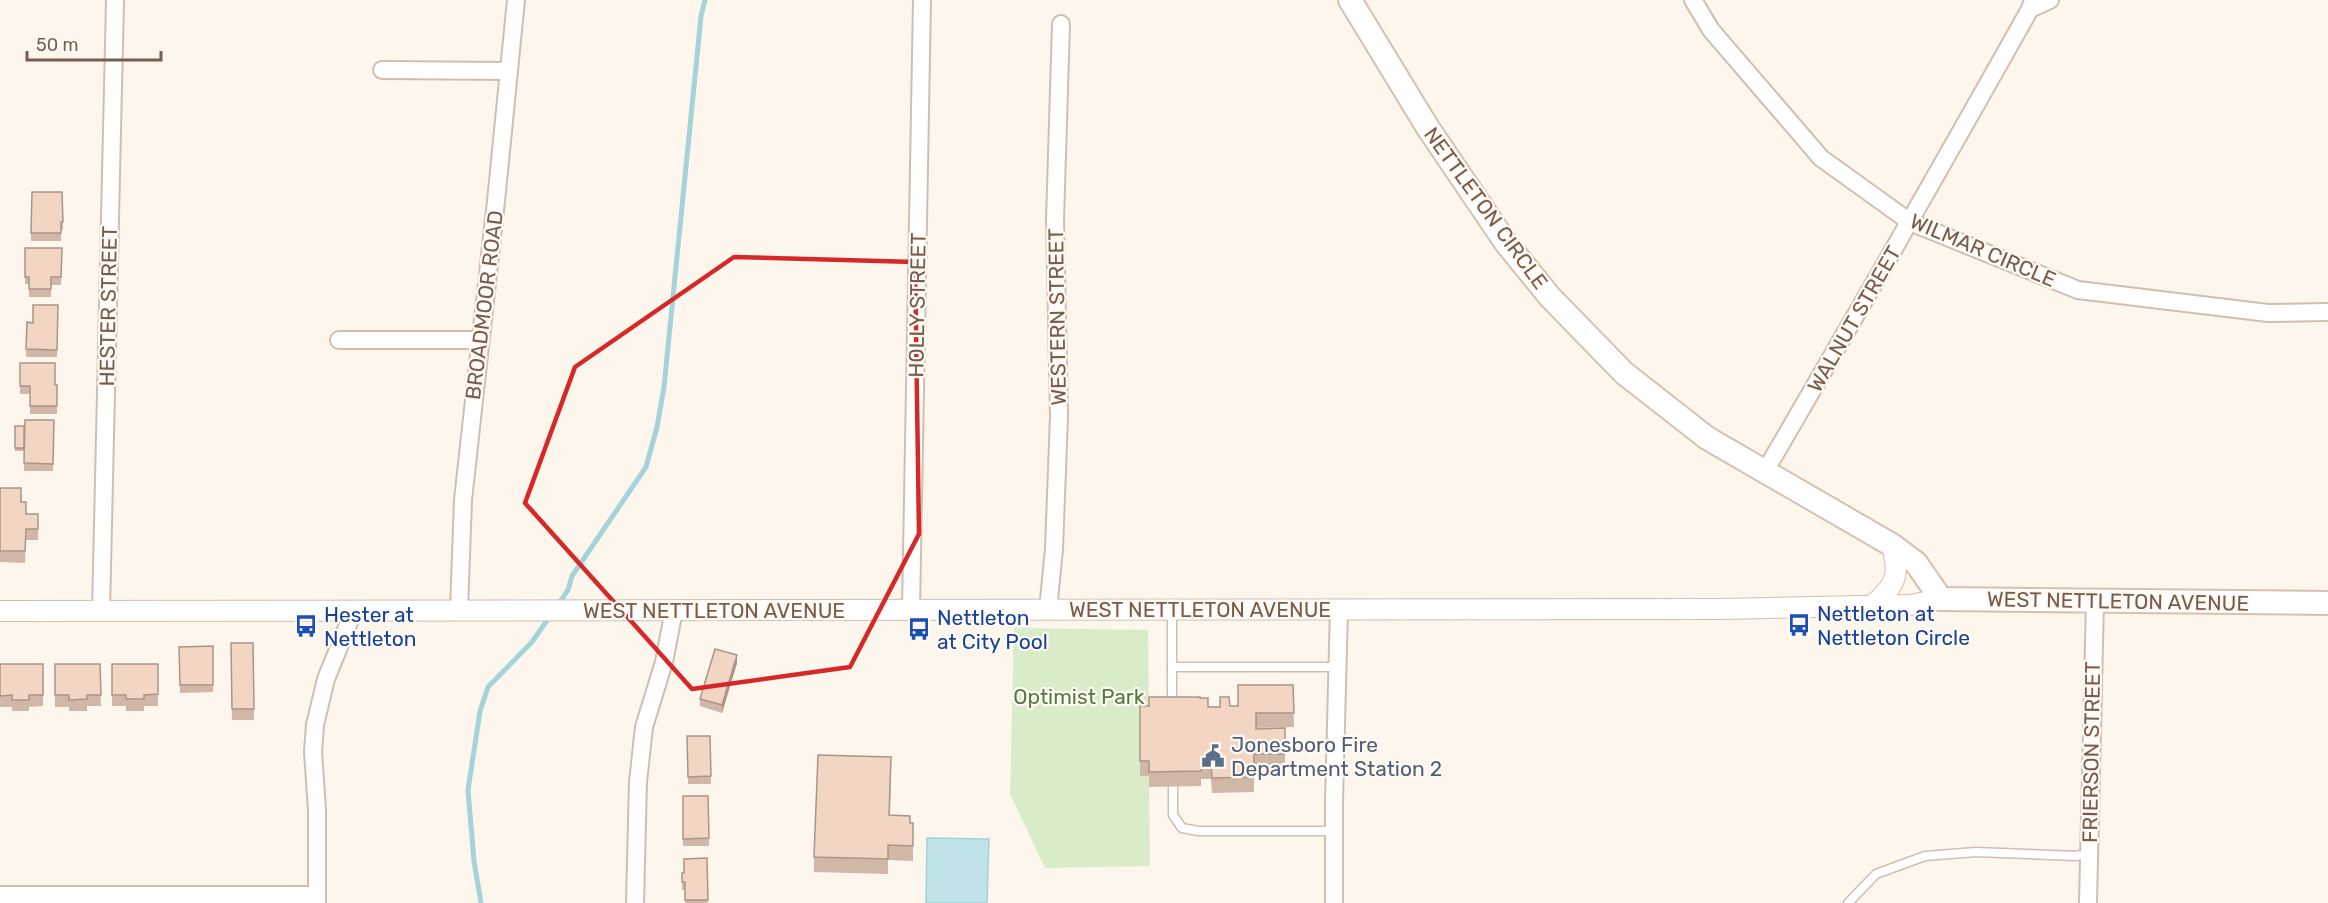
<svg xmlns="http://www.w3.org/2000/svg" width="2328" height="903" font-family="Rubik,sans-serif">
	<rect width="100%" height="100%" fill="#fdf6ec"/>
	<polygon fill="#d8ecc9" points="1014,628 1148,630 1149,721 1140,721 1140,776 1149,776 1150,866 1045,868 1010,794"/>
	<polygon fill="#bfe3e8" stroke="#a5d3da" stroke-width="1.5" points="927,838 989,839 987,903 926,903"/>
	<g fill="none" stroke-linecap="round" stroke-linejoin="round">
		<g stroke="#a5d3da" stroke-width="5">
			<polyline points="557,606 568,590 572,576 646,467 657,427 664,387 701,16 705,0"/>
			<polyline points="481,903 474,861 468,790 480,711 488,687 532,642 550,616"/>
		</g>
		<g stroke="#d1beb0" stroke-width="11">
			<g id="service">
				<polyline points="1172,610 1172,707"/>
				<polyline points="1172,667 1338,667"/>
				<polyline points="1173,777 1173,815 1182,828 1198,831 1334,831"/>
				<polyline points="1848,903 1876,874 1925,856 1976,852 2075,856 2089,854"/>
			</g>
		</g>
		<g stroke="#d1beb0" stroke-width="20">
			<g id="minor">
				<polyline points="1693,0 1711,30 1821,158 1910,222 2078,290 2268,313 2328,312"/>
				<polyline points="2030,9 2050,0"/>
				<polyline points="382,70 509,71"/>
				<polyline points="339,340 480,340"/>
				<path d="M1764,473C1854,319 1943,164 2030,9L2033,0"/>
				<polyline points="459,610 463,500 496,201 516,0"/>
				<polyline points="911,610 922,0"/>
				<polyline points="1048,610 1054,549 1059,416 1055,220 1061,24"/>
				<polyline points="101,611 115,0"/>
				<polyline points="0,895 317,895"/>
				<polyline points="317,903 317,810 313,752 315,725 326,679 354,610"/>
				<polyline points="635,903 638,782 644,727 664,662 674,610"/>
				<polyline points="1334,903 1334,802 1339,609"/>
				<polyline points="2088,903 2095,601"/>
			</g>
		</g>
		<g stroke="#d1beb0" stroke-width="22">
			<g id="tertiary">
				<path d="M1872,606C1896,584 1900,578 1892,545"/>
				<polyline points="0,611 1720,609 1910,605 1941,599"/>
			</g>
		</g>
		<g stroke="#d6c0b0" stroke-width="26">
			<polyline id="secondary" points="1350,0 1428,128 1506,243 1550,297 1624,373 1707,438 1892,545 1916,563 1941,599 2328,603"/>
		</g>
		<use href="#service" stroke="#fff" stroke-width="8"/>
		<use href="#minor" stroke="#fff" stroke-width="16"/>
		<use href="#tertiary" stroke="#fff" stroke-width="20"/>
		<use href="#secondary" stroke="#fff" stroke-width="22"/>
	</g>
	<g fill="#d1b7a8">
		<polygon points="32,192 62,192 63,230 61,230 61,241 31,241"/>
		<polygon points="25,248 62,248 61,285 51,285 51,297 29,297 29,284 25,284"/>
		<polygon points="58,305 57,357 26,357 27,322 33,323"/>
		<polygon points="20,363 55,385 57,385 57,414 30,414 30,394 20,394"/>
		<polygon points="54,420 53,471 24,471 24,451 15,451 15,426 24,426"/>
		<polygon points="0,488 21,502 26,514 38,514 38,540 26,540 25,563 0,562"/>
		<polygon points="231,643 253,643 254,720 232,720"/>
		<polygon points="213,646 213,692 180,693 179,647"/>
		<polygon points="737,663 722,713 700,706 700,699"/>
		<polygon points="0,664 43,664 43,706 29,707 29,711 12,711 12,707 0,707"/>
		<polygon points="55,664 100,664 101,706 87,706 87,711 69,711 69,707 55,707"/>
		<polygon points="112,664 158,664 158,706 144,706 144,711 126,711 126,706 112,706"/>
		<polygon points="1293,685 1294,727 1256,728 1256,729 1285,728 1285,769 1254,769 1254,792 1212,793 1211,779 1201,779 1201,786 1149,787 1149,776 1140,776 1140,706 1149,706 1200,698 1208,707 1238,706"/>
		<polygon points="687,736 710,736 711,784 688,784"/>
		<polygon points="891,772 890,815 910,823 913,823 913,861 888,860 888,874 814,872 814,857"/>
		<polygon points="683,796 708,796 709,846 683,846"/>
		<polygon points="707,858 708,903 685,903 685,890 682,890 682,873 684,873"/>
	</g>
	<polygon fill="#aa9588" points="737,655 737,663 722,713 722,705"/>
	<g fill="#f3d5c3" stroke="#aa9588" stroke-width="1.5">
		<polygon points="32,192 62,192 63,222 61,222 61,233 31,233"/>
		<polygon points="25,248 62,248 61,277 51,277 51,289 29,289 29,277 25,277"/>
		<polygon points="33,305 58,305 57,350 26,349 27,322 33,323"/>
		<polygon points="20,363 55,363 55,385 57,385 57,406 30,406 30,386 20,386"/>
		<polygon points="25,420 54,420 53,464 24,463"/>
		<rect x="15" y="426" width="9" height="22"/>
		<polygon points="0,488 21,488 21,502 26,502 26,514 38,514 38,529 26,529 25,551 0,551"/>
		<polygon points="231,643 253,643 254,709 232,709"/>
		<polygon points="213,646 213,685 180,685 179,647"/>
		<polygon points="715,649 737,655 722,705 700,699"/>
		<polygon points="0,664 43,664 43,695 29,695 29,700 12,700 12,695 0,696"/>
		<polygon points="55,664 100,664 101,695 87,695 87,699 69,700 69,695 55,695"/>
		<polygon points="112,664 158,664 158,694 144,695 144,699 126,699 126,695 112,695"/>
		<polygon points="1238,685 1293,685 1294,713 1256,713 1256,729 1285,728 1285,754 1254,754 1254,777 1212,778 1211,764 1201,764 1201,771 1149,772 1149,761 1140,761 1140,706 1149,706 1149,697 1200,697 1200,698 1208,698 1208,707 1220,707 1220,697 1229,697 1230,706 1238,706"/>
		<polygon points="687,736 710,736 711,776 688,777"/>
		<polygon points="818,755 891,757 889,815 910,816 910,823 913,823 913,846 888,845 888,859 814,857"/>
		<polygon points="683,796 708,796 709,838 683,839"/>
		<polygon points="707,858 708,900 685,900 685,882 682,882 682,873 684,873 684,859"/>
	</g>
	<path fill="none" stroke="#d62828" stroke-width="4.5" stroke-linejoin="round" d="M734,257L915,262L919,534L850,667L692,689L525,503L575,367Z"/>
	<defs>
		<g id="bus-bare" transform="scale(1.8)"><path d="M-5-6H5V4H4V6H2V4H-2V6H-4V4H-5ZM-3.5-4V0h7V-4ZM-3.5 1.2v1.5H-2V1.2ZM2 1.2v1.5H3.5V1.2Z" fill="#1a4fb4" stroke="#fffaf3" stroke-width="2.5" paint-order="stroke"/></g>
		<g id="civic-bare" transform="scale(1.8)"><path d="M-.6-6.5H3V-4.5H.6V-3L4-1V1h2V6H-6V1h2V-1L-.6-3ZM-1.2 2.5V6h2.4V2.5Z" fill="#5c6f8a" stroke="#fffaf3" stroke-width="2.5" paint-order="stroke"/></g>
	</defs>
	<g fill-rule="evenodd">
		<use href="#bus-bare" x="1799" y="625"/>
		<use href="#bus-bare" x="306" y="626"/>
		<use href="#bus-bare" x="919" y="629"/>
		<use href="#civic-bare" x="1213" y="756"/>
	</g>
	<g text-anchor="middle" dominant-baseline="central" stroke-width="4.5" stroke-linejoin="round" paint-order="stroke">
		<g font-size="21" fill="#7a5c4d" stroke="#fffaf3">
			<text transform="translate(1486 208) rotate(54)">NETTLETON CIRCLE</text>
			<text transform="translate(1983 250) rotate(23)">WILMAR CIRCLE</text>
			<text transform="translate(484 305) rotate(-83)">BROADMOOR ROAD</text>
			<text transform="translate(917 305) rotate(-89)">HOLLY STREET</text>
			<text transform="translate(108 306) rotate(-89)">HESTER STREET</text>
			<text transform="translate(1057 317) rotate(-91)">WESTERN STREET</text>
			<text transform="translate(1854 319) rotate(-60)">WALNUT STREET</text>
			<text transform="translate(2118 601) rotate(1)">WEST NETTLETON AVENUE</text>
			<text x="1200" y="609">WEST NETTLETON AVENUE</text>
			<text x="714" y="610">WEST NETTLETON AVENUE</text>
			<text transform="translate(2091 752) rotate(-89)">FRIERSON STREET</text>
		</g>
		<g font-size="21" fill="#164399" stroke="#fffaf3" text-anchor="start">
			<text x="1817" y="613">Nettleton at<tspan x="1817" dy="24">Nettleton Circle</tspan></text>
			<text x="324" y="614">Hester at<tspan x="324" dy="24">Nettleton</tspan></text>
			<text x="937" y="617">Nettleton<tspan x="937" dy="24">at City Pool</tspan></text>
		</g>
		<g font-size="21" fill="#537a41" stroke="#fffaf3">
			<text x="1079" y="696">Optimist Park</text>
		</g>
		<g font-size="21" fill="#4e5e75" stroke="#fffaf3" text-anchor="start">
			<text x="1231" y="744">Jonesboro Fire<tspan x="1231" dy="24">Department Station 2</tspan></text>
		</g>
	</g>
	<path d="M27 51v9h134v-9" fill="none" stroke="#7a5c4d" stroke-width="3"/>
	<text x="36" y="51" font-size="18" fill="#7a5c4d" stroke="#fffaf3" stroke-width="4.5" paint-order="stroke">50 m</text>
</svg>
